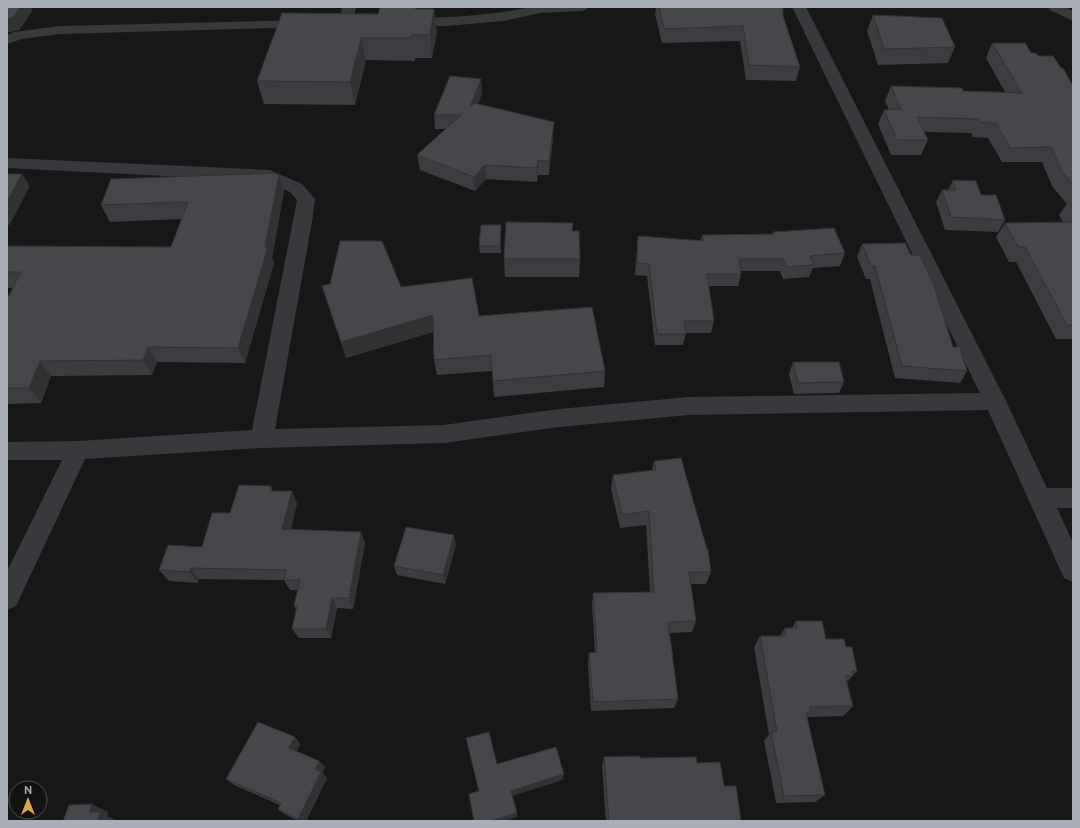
<svg xmlns="http://www.w3.org/2000/svg" width="1080" height="828" font-family="Ubuntu,sans-serif">
	<rect width="100%" height="100%" fill="#171718"/>
	<g fill="none" stroke-linecap="round" stroke-linejoin="round">
		<g fill="#38393d" fill-rule="evenodd">
			<polygon points="342,7 356,7 353,23 351,26 346,27 341,26 339,23"/>
			<path d="M530,7H588L586,10L581,11L540,13L504,21L447,26H405L400,25L398,22L400,19L405,18C447,18 489,16 530,7Z"/>
			<polygon points="792,7 806,7 1006,401 1047,488 1073,488 1073,508 1057,508 1073,543 1073,582 1064,578 988,410 689,415 559,427 444,443 262,448 85,459 16,606 7,610 7,571 62,460 7,460 7,442 78,441 252,430 297,200 290,192 267,181 7,168 7,158 270,170 302,184 315,199 313,216 275,429 444,425 559,409 689,397 980,393"/>
			<polygon points="1048,7 1065,7 1073,11 1073,21 1050,10"/>
			<polygon points="307,20 312,21 314,24 312,27 60,34 22,39 7,44 7,35 14,32 60,26"/>
		</g>
	</g>
	<g fill="#3c3d40">
		<polygon points="7,7 32,11 19,30 10,32 7,32"/>
		<polygon points="416,7 416,9 437,32 432,58 415,58 415,61 366,60 355,105 264,104 257,81 378,14"/>
		<polygon points="656,7 783,7 783,16 800,67 796,81 746,80 740,41 662,43 655,14"/>
		<polygon points="873,15 955,47 948,63 878,65 867,31"/>
		<polygon points="992,43 1031,53 1038,56 1073,86 1073,339 1056,339 1016,262 1009,262 996,237 1005,223 1063,222 1059,215 1067,204 1052,186 1042,162 1002,162 988,138 973,137 971,133 924,132 928,140 921,155 891,155 878,124 884,110 889,110 885,101 891,86 963,91 1005,92 986,58"/>
		<polygon points="481,79 482,93 478,104 554,122 553,137 549,175 538,175 537,182 486,179 475,191 420,170 417,155 446,129 435,129 434,115"/>
		<polygon points="279,175 284,191 272,258 274,263 245,363 157,362 152,375 51,376 41,403 7,404 7,299 13,288 7,288 7,246 171,247 182,219 110,222 101,205"/>
		<polygon points="953,180 981,195 1005,220 998,232 945,230 936,202 942,190 948,190"/>
		<polygon points="501,225 501,253 480,253 479,246"/>
		<polygon points="572,231 580,259 579,277 505,277 504,259"/>
		<polygon points="773,232 845,253 840,266 813,268 809,277 783,279 780,271 741,271 741,274 738,286 709,286 714,321 711,333 686,333 683,345 655,345 647,276 635,275 638,236 701,241 702,235 772,234"/>
		<polygon points="862,244 953,347 967,371 960,383 895,378 870,279 866,279 857,257"/>
		<polygon points="322,286 401,287 479,316 605,371 604,387 494,397 492,371 437,375 434,360 433,332 346,358"/>
		<polygon points="793,362 844,382 839,393 794,394 789,374"/>
		<polygon points="654,461 711,572 706,584 691,584 696,621 692,632 670,633 678,699 674,708 591,711 588,663 589,653 595,652 592,605 593,593 650,592 646,525 620,528 611,489 613,475 652,470"/>
		<polygon points="271,486 273,491 297,503 291,529 365,543 353,609 337,608 331,638 299,638 292,629 296,609 294,606 298,590 290,590 284,580 199,579 198,583 169,581 159,570 202,547 230,513"/>
		<polygon points="456,545 445,584 397,575 394,566"/>
		<polygon points="796,621 826,639 846,647 857,671 847,682 853,706 843,716 808,717 807,717 825,795 815,802 776,803 764,740 769,735 754,647 760,636 780,636 785,628 792,628"/>
		<polygon points="295,737 300,744 296,751 319,761 325,767 322,773 327,778 306,821 299,821 284,814 278,809 280,805 234,785 226,779"/>
		<polygon points="604,757 640,758 697,763 724,786 741,821 606,821 602,766"/>
	</g>
	<g fill="#313234">
		<polygon points="20,7 31,7 32,11 19,30 10,32 7,27 7,19"/>
		<polygon points="434,9 437,32 432,58 430,35"/>
		<polygon points="361,38 366,60 355,105 350,82"/>
		<polygon points="481,79 482,93 471,121 470,107"/>
		<polygon points="554,122 553,137 549,175 549,161"/>
		<polygon points="538,160 538,175 537,182 537,168"/>
		<polygon points="485,165 486,179 475,191 474,177"/>
		<polygon points="22,174 30,186 9,226 7,222 7,202"/>
		<polygon points="279,175 284,191 272,258 274,263 245,363 238,348"/>
		<polygon points="501,225 501,253 500,246"/>
		<polygon points="433,315 436,331 346,358 341,342"/>
		<polygon points="148,347 157,362 152,375 143,360"/>
		<polygon points="40,361 51,376 41,403 29,388"/>
		<polygon points="292,491 297,503 288,540 282,529"/>
		<polygon points="361,532 365,543 353,609 349,598"/>
		<polygon points="454,535 456,545 445,584 443,575"/>
		<polygon points="191,568 199,579 198,583 189,572"/>
		<polygon points="332,598 337,608 331,638 326,629"/>
		<polygon points="295,737 300,744 295,754 289,748"/>
		<polygon points="319,761 325,767 322,773 327,778 306,821 301,821 298,819 315,769"/>
		<polygon points="564,774 563,780 512,796 511,791"/>
		<polygon points="92,804 108,812 107,816 116,820 116,821 98,821 90,812"/>
		<polygon points="517,813 517,817 505,821 490,821"/>
	</g>
	<g fill="#46474b" stroke="#313234">
		<polygon points="7,7 20,7 13,18 7,19"/>
		<polygon points="380,7 416,7 415,9 434,9 430,35 412,35 412,38 361,38 350,82 257,81 282,13 378,14"/>
		<polygon points="659,7 783,7 783,16 800,67 749,65 743,26 664,29"/>
		<polygon points="873,15 942,18 955,47 884,49"/>
		<polygon points="992,43 1025,43 1031,53 1036,53 1038,56 1053,56 1061,68 1063,68 1073,86 1073,185 1062,171 1051,147 1010,148 996,123 980,122 978,119 917,117 928,140 897,140 884,110 901,109 891,86 962,88 963,91 1022,93"/>
		<polygon points="450,76 481,79 470,107 474,103 554,122 549,161 538,160 537,168 485,165 474,177 417,155 461,115 434,115"/>
		<polygon points="275,173 279,175 265,247 268,247 238,348 148,347 143,360 40,361 29,388 7,388 7,299 21,272 7,272 7,246 171,247 188,202 101,205 111,179"/>
		<polygon points="7,174 22,174 7,202"/>
		<polygon points="953,180 976,181 981,195 996,195 1005,220 951,217 942,190 956,190"/>
		<polygon points="1069,200 1073,200 1073,207"/>
		<polygon points="506,222 573,223 572,231 579,231 580,259 504,259"/>
		<polygon points="1073,222 1073,325 1067,325 1025,247 1018,247 1005,223"/>
		<polygon points="481,225 501,225 500,246 479,246"/>
		<polygon points="834,228 845,253 810,256 814,265 787,267 783,259 739,259 741,274 707,274 714,321 684,321 686,334 657,334 649,264 637,263 638,236 704,241 702,235 774,234 773,232"/>
		<polygon points="340,241 382,241 401,287 472,278 479,316 592,307 605,371 493,381 491,355 434,360 433,315 341,342 322,286 330,284"/>
		<polygon points="905,243 911,255 920,255 934,285 953,347 960,347 967,371 902,366 875,266 871,266 862,244"/>
		<polygon points="793,362 839,362 844,382 798,383"/>
		<polygon points="681,458 707,549 708,549 711,572 689,572 696,621 668,622 678,699 593,702 589,653 597,652 593,593 654,592 649,511 622,515 613,475 656,470 654,461"/>
		<polygon points="239,485 271,486 270,491 292,491 282,529 361,532 349,598 332,598 326,629 292,629 297,606 294,606 300,580 284,580 286,570 191,568 189,572 159,570 168,545 202,547 212,513 230,513"/>
		<polygon points="406,527 454,535 443,575 394,566"/>
		<polygon points="796,621 822,621 826,639 844,639 846,647 852,647 857,671 852,671 853,676 845,676 853,706 810,707 811,713 806,713 825,795 784,796 771,732 777,731 760,636 786,636 785,628 797,628"/>
		<polygon points="258,722 295,737 289,748 319,761 315,769 321,772 298,819 278,809 281,803 226,779"/>
		<polygon points="489,732 497,764 556,747 564,774 511,791 517,813 490,821 474,821 469,794 479,791 466,738"/>
		<polygon points="640,756 640,758 696,757 697,763 720,762 724,786 736,786 741,821 609,821 604,757"/>
		<polygon points="92,804 90,812 100,812 98,821 63,821 69,805"/>
	</g>
	<rect width="1080" height="828" fill="none" stroke="#aaaeb7" stroke-width="16"/>
	<g transform="translate(28 800)"><circle r="19" fill="#121213" stroke="#4f5055"/>
	<path d="M0-3L7 15L0 10L-7 15Z" fill="#dda64a"/>
	<text y="-6" font-size="11" font-weight="bold" text-anchor="middle" fill="#aaaeb7">N</text>
	</g>
</svg>
